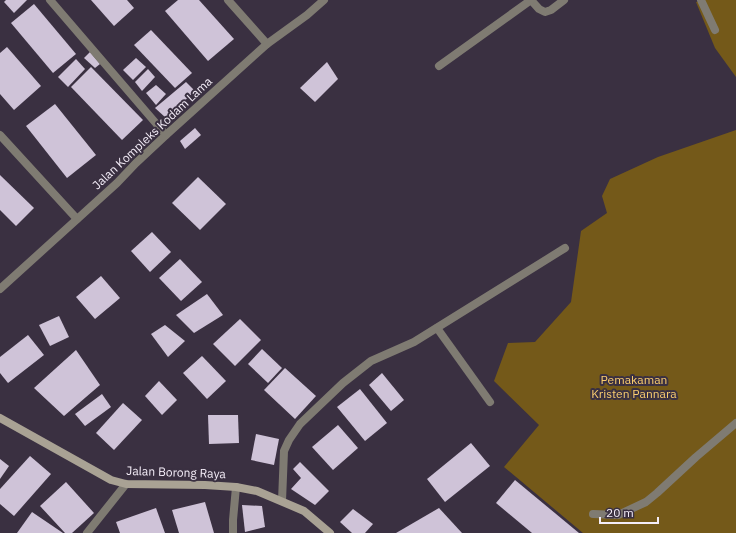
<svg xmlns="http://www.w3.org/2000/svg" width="736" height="533" font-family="'IBM Plex Sans',sans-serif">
	<rect width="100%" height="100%" fill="#3a3041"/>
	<g fill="#745919">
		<polygon points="704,0 736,0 736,77 715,48 696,2"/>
		<polygon points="736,130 736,533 583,533 504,467 539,425 494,381 508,343 535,342 571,302 581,231 607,213 602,196 610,179 658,157"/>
	</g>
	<g fill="#cfc3d8">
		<polygon points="6,0 27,0 14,13 4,2"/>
		<polygon points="91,0 127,0 134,8 114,26"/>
		<polygon points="178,0 199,0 234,39 208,61 165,11"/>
		<polygon points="34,4 76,54 53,73 11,23"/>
		<polygon points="151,30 192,73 175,88 134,45"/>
		<polygon points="7,47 41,86 14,110 0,94 0,53"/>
		<polygon points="90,52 100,64 95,68 84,58"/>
		<polygon points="136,58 146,67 133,80 123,70"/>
		<polygon points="76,59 85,69 68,87 58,77"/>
		<polygon points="327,62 338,79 315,102 300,88"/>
		<polygon points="91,67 143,120 122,140 71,87"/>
		<polygon points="148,69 155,77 142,91 135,82"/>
		<polygon points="186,82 195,91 166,118 155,108"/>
		<polygon points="156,85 166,94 156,105 146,93"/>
		<polygon points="55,104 96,155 67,178 26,126"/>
		<polygon points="195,128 201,135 185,149 180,141"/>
		<polygon points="0,175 34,208 16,226 0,210"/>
		<polygon points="198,177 226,204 200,230 172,203"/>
		<polygon points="152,232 171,252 150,272 131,251"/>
		<polygon points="180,259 202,282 181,301 159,278"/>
		<polygon points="101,276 120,298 95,319 76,297"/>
		<polygon points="207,294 223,315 194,333 176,315"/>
		<polygon points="59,316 69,337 50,346 39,325"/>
		<polygon points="240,319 261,340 235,366 213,344"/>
		<polygon points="165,325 185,341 168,357 151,334"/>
		<polygon points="28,335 44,355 8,383 0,373 0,357"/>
		<polygon points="262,349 282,368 268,383 248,364"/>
		<polygon points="76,350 100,385 64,416 34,388"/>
		<polygon points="202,356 226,381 207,399 183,373"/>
		<polygon points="285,368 316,396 295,419 264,390"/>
		<polygon points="382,373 404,400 391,411 369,385"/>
		<polygon points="159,381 177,400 162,415 145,396"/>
		<polygon points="360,389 387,423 365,441 337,407"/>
		<polygon points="102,394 111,407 85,426 75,414"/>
		<polygon points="123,403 142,420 114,450 96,433"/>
		<polygon points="208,415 238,415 239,443 209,444"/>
		<polygon points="338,425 358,448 333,470 312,447"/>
		<polygon points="256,434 279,439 274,465 251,460"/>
		<polygon points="471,443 490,466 445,502 427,479"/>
		<polygon points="30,456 51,474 14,516 0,504 0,489"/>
		<polygon points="0,459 9,466 0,479"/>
		<polygon points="300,462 329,491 315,505 291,489 301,478 293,469"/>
		<polygon points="515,480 579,533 532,533 496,503"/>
		<polygon points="66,482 94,513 72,533 65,533 40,506"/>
		<polygon points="205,502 214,533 179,533 172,510"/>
		<polygon points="242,505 262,506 265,527 245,532"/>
		<polygon points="156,508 165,533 120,533 116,522"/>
		<polygon points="439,508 462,533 396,533"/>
		<polygon points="353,509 373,524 365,533 352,533 340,522"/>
		<polygon points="32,512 63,533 17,533"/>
	</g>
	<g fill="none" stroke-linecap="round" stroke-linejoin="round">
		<g stroke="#7f7b72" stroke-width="8">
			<polyline points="437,328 490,402"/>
			<polyline points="593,514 618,515 646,502 657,493 696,457 736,423"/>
		</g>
		<g stroke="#7f7b72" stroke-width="8">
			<polyline points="50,0 166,135"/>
			<polyline points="228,0 267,44"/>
			<polyline points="531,0 539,9 545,12 551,10 564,0"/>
			<polyline points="701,0 715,30"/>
			<polyline points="439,66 531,0"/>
			<polyline points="0,135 77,219"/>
			<polyline points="0,289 117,183 136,163 166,135 267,44 307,15 324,0"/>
			<polyline points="282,501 284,451 289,440 300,424 343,383 371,361 414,342 565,248"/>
			<polyline points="87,533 126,484"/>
			<polyline points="233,533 233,520 236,487"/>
		</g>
		<polyline stroke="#a9a294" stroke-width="8" points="0,418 111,480 126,484 205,485 236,487 257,491 304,511 330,533"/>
	</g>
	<g text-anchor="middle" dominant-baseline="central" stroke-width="4" stroke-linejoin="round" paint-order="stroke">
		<g font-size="12" fill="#f4edf8" stroke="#3a3041">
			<text transform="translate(152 133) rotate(-43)">Jalan Kompleks Kodam Lama</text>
			<text transform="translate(176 472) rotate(2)">Jalan Borong Raya</text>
		</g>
		<g font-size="12" fill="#fcce6f" stroke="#3a3041">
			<text x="634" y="379">Pemakaman<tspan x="634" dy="14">Kristen Pannara</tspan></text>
		</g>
	</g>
	<path d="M600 517v6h58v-6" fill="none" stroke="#f4edf8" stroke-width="2"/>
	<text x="606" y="517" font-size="12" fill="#f4edf8" stroke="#3a3041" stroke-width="3" paint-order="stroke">20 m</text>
</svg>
